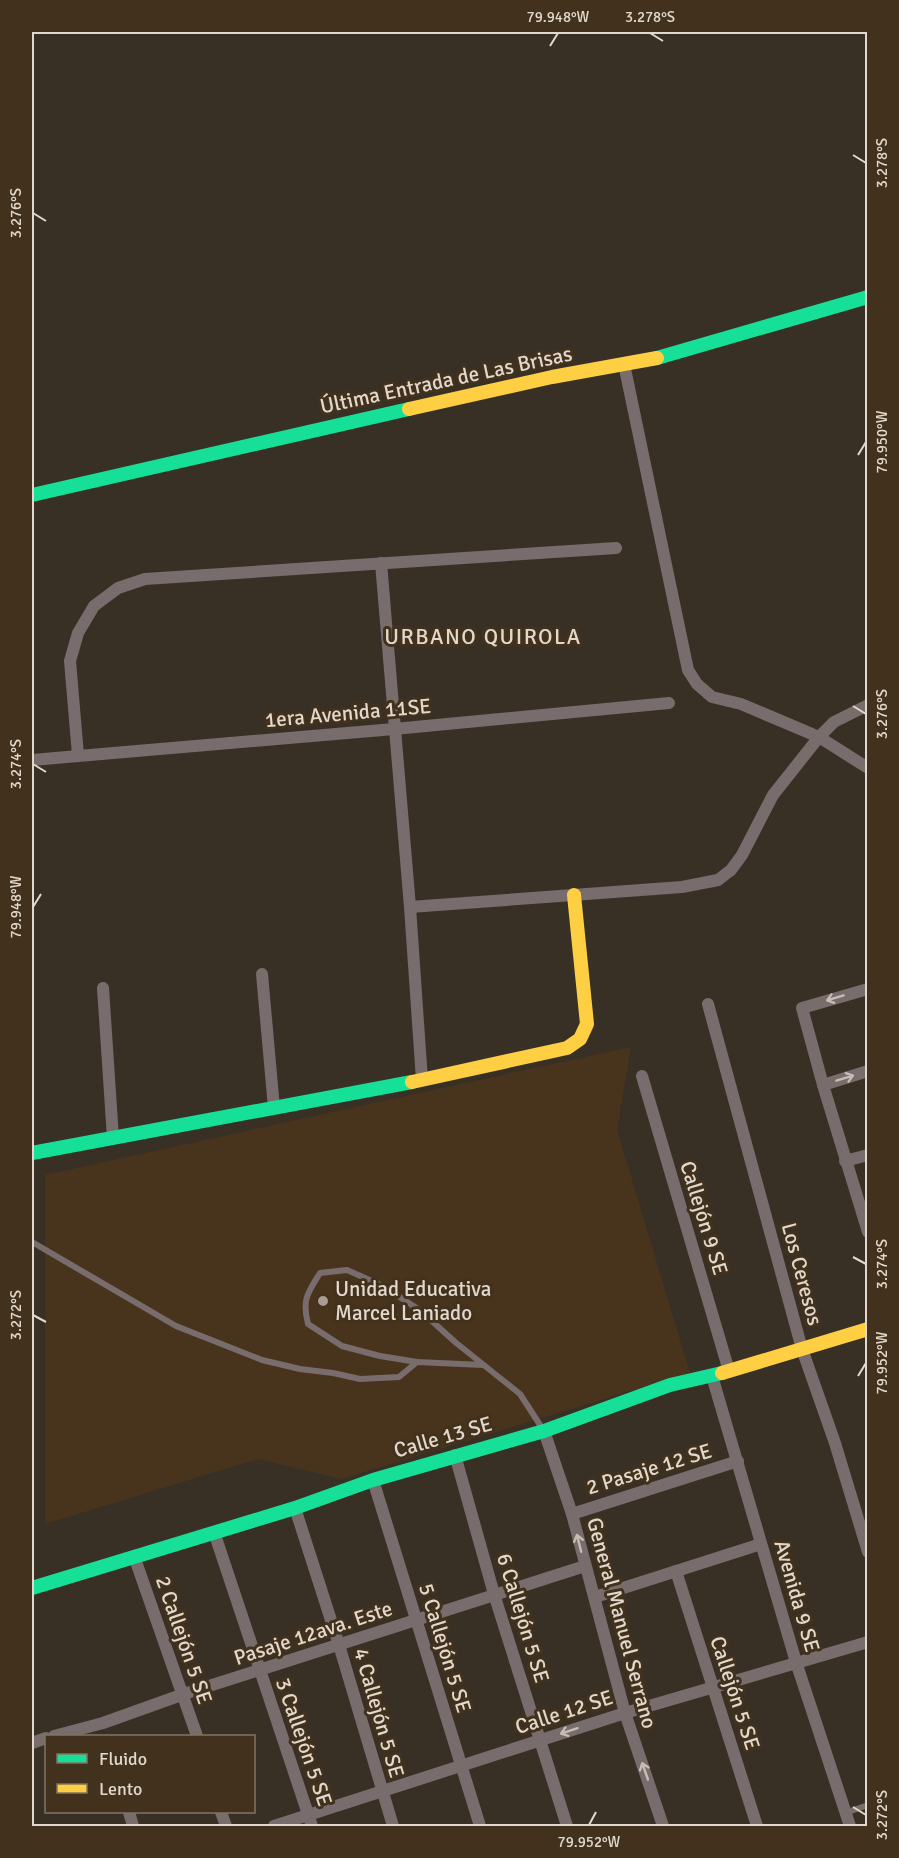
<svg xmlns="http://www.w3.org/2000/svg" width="899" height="1858" font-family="Signika,sans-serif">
	<rect width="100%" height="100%" fill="#393025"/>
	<polygon fill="#48341c" points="631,1047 617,1130 690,1373 341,1479 258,1459 45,1524 45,1175"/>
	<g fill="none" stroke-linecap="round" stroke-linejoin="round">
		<g stroke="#786c6d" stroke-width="6">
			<polyline points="32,1242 176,1326 262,1360 300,1369 333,1373 360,1379 399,1377 417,1362 483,1365"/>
			<path d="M417,1362L380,1356L342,1346L308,1324C302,1300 307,1294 320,1273L347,1270L383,1286L421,1311L455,1342L520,1394L542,1428"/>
			<polyline points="845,1813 868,1805"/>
		</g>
		<g stroke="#786c6d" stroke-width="12">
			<polyline points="624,364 688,670 697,684 712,697 741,704 819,737 868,768"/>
			<polyline points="381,563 410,907 422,1080"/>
			<polyline points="78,755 70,661 78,633 94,606 118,588 145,579 616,548"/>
			<polyline points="32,760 394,729 669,703"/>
			<polyline points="410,907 682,887 718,880 731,870 742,855 773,795 819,737 834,722 868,705"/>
			<polyline points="262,974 274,1108"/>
			<polyline points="103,988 113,1138"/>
			<polyline points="868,989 802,1008 823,1085 868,1232"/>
			<polyline points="708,1004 802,1349 835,1443 868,1552"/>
			<polyline points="642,1076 729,1371"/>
			<polyline points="823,1085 868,1071"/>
			<polyline points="845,1161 868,1155"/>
			<polyline points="712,1376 796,1662 850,1826"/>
			<polyline points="544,1431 572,1514 625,1713 663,1826"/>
			<polyline points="455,1455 494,1594 567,1826"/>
			<polyline points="373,1480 480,1826"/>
			<polyline points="295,1508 339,1645 393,1826"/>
			<polyline points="572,1514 738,1461"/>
			<polyline points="214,1532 312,1826"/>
			<polyline points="134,1556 197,1736"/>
			<polyline points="676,1571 757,1826"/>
			<polyline points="595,1597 761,1544"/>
			<polyline points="54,1736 103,1723 184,1694 585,1566"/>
			<polyline points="32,1743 46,1738"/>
			<polyline points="129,1812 133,1826"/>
			<polyline points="221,1812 226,1826"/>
			<polyline points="274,1826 625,1713 868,1642"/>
		</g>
		<g stroke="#16e098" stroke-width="14">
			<polyline points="657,358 868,297"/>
			<polyline points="32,495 409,409"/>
			<polyline points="32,1153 412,1082"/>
			<polyline points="32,1588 295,1508 373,1480 544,1431 670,1385 722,1373"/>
		</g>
		<g stroke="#ffcf43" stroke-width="14">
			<polyline points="409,409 552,377 657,358"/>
			<polyline points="412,1082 567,1048 580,1039 587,1024 574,895"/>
			<polyline points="722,1373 868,1329"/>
		</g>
	</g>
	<defs><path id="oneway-shaft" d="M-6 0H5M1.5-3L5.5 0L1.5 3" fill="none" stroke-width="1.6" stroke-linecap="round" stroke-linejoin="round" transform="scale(1.5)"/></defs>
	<g stroke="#c8bdb4">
		<use href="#oneway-shaft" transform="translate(835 998) rotate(163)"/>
		<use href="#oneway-shaft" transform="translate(845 1078) rotate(-17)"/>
		<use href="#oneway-shaft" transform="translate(579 1543) rotate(-104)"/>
		<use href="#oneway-shaft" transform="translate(569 1731) rotate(162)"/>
		<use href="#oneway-shaft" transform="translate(645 1771) rotate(-109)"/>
	</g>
	<path fill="none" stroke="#e2d8cb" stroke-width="2" d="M650,33L663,41M550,46L558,33M853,155L866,163M33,213L46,221M858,455L866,442M853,706L866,714M33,764L46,772M33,907L41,894M853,1257L866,1264M33,1315L46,1322M858,1376L866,1363M853,1807L866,1815M589,1825L596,1812"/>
	<circle fill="#a79d91" stroke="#41311d" stroke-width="2" cx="323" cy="1301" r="6"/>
	<g text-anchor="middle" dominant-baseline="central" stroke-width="6" stroke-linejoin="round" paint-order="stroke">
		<g font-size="21" fill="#e2d8cb" stroke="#41311d">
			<text transform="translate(446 380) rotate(-12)">Última Entrada de Las Brisas</text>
			<text transform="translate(348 713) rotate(-5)">1era Avenida 11SE</text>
			<text transform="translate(704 1218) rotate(73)">Callejón 9 SE</text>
			<text transform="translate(802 1274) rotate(75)">Los Ceresos</text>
			<text transform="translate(443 1437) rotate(-16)">Calle 13 SE</text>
			<text transform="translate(649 1469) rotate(-17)">2 Pasaje 12 SE</text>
			<text transform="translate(797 1596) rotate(74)">Avenida 9 SE</text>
			<text transform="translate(523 1618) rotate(73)">6 Callejón 5 SE</text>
			<text transform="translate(622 1623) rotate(75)">General Manuel Serrano</text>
			<text transform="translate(313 1633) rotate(-18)">Pasaje 12ava. Este</text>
			<text transform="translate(184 1640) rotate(71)">2 Callejón 5 SE</text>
			<text transform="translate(445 1648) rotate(73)">5 Callejón 5 SE</text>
			<text transform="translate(735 1693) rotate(72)">Callejón 5 SE</text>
			<text transform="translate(564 1712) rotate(-18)">Calle 12 SE</text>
			<text transform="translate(379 1713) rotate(74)">4 Callejón 5 SE</text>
			<text transform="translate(304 1742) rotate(71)">3 Callejón 5 SE</text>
		</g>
		<g font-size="21" fill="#e2d8cb" stroke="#41311d" text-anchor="start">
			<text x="335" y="1289">Unidad Educativa<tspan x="335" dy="24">Marcel Laniado</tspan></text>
		</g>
		<g font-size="22" letter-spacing="1.5" fill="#e2d8cb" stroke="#41311d">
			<text x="483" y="636">URBANO QUIROLA</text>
		</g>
	</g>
	<rect width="899" height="1858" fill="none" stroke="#41311d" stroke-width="66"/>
	<rect x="45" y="1735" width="210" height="78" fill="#41311d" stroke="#817463" stroke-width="1.5"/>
	<rect x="57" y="1754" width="30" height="9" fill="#16e098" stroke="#817463" stroke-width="1.5"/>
	<text x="99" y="1765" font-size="18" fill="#e2d8cb">Fluido</text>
	<rect x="57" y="1784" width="30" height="9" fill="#ffcf43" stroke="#817463" stroke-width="1.5"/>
	<text x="99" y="1795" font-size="18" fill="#e2d8cb">Lento</text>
	<rect x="33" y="33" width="833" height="1792" fill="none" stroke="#e2d8cb" stroke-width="2"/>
	<g font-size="15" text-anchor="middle" fill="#e2d8cb">
		<text x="558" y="22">79.948°W</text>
		<text x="650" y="22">3.278°S</text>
		<text transform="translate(882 163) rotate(-90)" y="5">3.278°S</text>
		<text transform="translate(16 213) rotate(-90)" y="5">3.276°S</text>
		<text transform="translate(882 442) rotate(-90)" y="5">79.950°W</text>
		<text transform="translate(882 714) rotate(-90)" y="5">3.276°S</text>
		<text transform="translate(16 764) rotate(-90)" y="5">3.274°S</text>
		<text transform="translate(16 907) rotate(-90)" y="5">79.948°W</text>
		<text transform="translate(882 1264) rotate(-90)" y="5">3.274°S</text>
		<text transform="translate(16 1315) rotate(-90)" y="5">3.272°S</text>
		<text transform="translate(882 1363) rotate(-90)" y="5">79.952°W</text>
		<text transform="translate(882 1815) rotate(-90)" y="5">3.272°S</text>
		<text x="589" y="1847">79.952°W</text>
	</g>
</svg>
